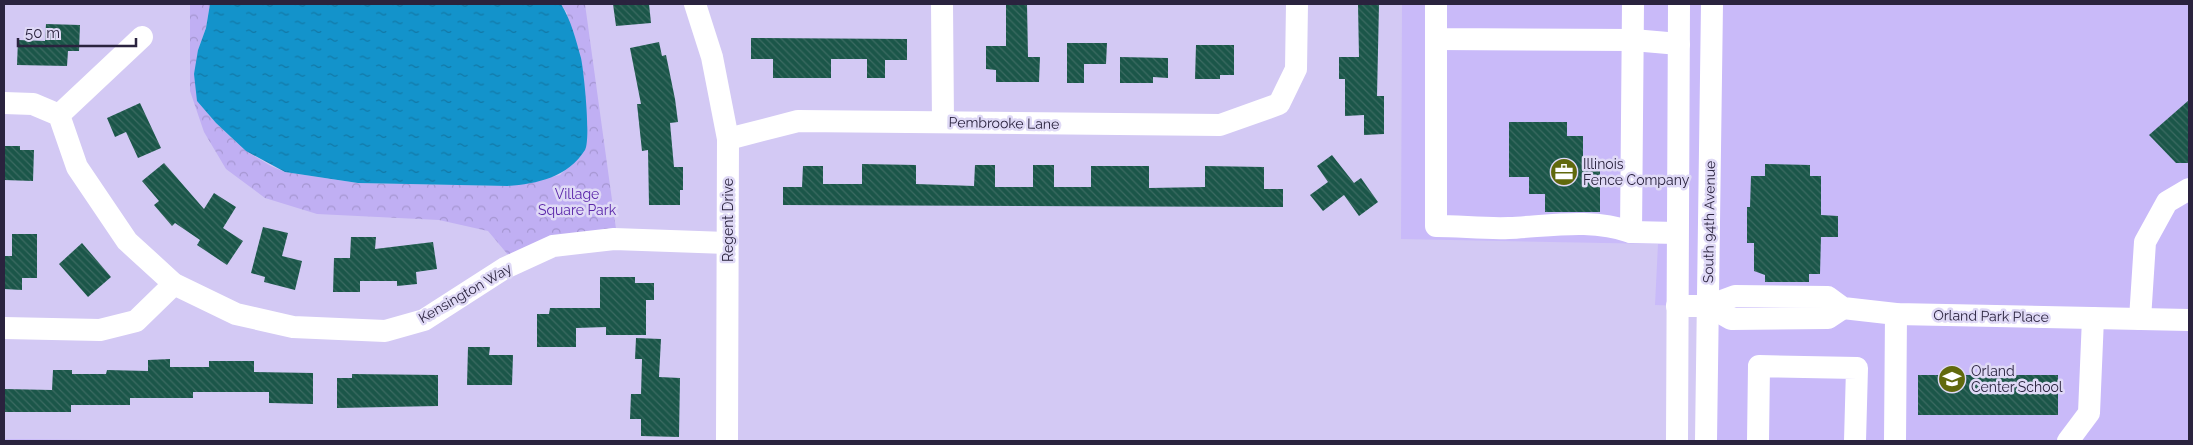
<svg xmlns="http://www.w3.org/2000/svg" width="2193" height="445" font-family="Raleway,sans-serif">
	<defs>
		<pattern id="park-crowns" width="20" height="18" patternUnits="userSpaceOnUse" patternTransform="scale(1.25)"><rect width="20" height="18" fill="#c0aff3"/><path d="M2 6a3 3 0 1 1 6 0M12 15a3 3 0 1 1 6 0" fill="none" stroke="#a596d1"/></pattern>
		<pattern id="water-ripples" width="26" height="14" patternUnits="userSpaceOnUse" patternTransform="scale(1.25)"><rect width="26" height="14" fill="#1393cb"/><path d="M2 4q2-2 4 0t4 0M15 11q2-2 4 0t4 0" fill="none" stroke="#1278a6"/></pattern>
		<pattern id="building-back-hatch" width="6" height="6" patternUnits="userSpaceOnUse" patternTransform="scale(1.25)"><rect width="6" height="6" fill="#1b5649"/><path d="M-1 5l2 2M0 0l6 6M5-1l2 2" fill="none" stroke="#3c6b62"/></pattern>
	</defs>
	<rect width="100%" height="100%" fill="#d3c9f4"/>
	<g fill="#c9baf9">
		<polygon points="1402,4 2189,4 2189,441 1714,441 1716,307 1655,305 1658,244 1401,239"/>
		<polygon points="4,439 21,439 160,441 4,441"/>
	</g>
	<polygon fill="url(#park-crowns)" points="190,4 210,4 206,28 198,50 197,101 216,123 246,151 271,166 285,172 358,183 508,186 560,175 586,148 567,13 561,4 585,4 616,229 509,256 488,231 439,220 317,214 265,198 226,169 204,132 190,91"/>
	<path fill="url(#water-ripples)" d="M210,4H561C571,20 576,40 581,58C584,72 591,139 585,150C568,177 537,184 508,186L358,183L285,172L246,151L216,123L197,101L194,74L198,50L206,28Z"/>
	<g fill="url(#building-back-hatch)">
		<polygon points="613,4 649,4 651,23 616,26"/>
		<polygon points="1006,4 1027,4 1028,57 1040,57 1039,82 996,82 996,70 986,69 986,46 1006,46"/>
		<polygon points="1358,4 1379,4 1377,96 1384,96 1384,134 1364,135 1364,115 1345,116 1345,79 1339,79 1339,57 1359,57"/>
		<polygon points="46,24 80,25 79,51 68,51 67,66 17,65 18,40 45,41"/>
		<polygon points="751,38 907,39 907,60 885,60 885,78 867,78 867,59 831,59 831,78 773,78 773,59 751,59"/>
		<polygon points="659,42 662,56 666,55 675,99 678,122 670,123 674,167 683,167 683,190 680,190 680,205 649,205 648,150 642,151 637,104 641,104 630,48"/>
		<polygon points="1067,43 1107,43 1106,64 1084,64 1084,83 1067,83"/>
		<polygon points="1196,45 1234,45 1234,75 1220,75 1220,79 1195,79"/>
		<polygon points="1120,57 1168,58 1168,78 1153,77 1153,83 1120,83"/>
		<polygon points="2189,100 2189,163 2176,163 2149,135"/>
		<polygon points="140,103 161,148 138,158 126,132 115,137 107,118"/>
		<polygon points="1509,122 1567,122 1567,136 1583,136 1583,161 1600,161 1600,212 1545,212 1545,194 1529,194 1529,177 1509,177"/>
		<polygon points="4,146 20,146 20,150 34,150 33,181 4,180"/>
		<polygon points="1332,155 1354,183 1361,178 1378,202 1359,216 1344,195 1323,211 1310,195 1328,182 1317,166"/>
		<polygon points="164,163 204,209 214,193 236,207 223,228 243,241 227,265 197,245 200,240 175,223 172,226 154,205 159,201 142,181"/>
		<polygon points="862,164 916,165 916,184 974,186 975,165 995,165 995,187 1033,187 1033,165 1054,165 1054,187 1091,187 1091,166 1149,166 1149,188 1205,187 1205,166 1264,167 1264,189 1283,189 1283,207 783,205 783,187 802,187 803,166 823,166 823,184 862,184"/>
		<polygon points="1765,164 1810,165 1810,176 1821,176 1821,215 1838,216 1838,237 1821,237 1820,274 1809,274 1809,282 1765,282 1765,275 1754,271 1754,243 1747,243 1747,207 1750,207 1751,176 1765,176"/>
		<polygon points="263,227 288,233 282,256 302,261 295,290 264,282 265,277 251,273"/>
		<polygon points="12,234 37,234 37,278 22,278 22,290 4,289 4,256 12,256"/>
		<polygon points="351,237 376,237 375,249 433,242 437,269 416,272 417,284 397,286 397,281 360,281 360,292 333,292 334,258 350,258"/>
		<polygon points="82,243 111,277 88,297 59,264"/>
		<polygon points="600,277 635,277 635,283 654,283 654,300 646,300 646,335 606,335 606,327 576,328 576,347 537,347 537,314 549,314 550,308 600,308"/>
		<polygon points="636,338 661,339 659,377 680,378 679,437 641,436 641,419 630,419 631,394 641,394 642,359 635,359"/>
		<polygon points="468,347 490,347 489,355 513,355 512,385 467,385"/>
		<polygon points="170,359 170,367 209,367 209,361 254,361 254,372 313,373 313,404 269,403 269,392 193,392 193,398 130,398 130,405 71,405 71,412 4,412 4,389 52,390 53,370 72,370 72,374 106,374 107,370 148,371 148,360"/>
		<polygon points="352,374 438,375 438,406 337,408 337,378 352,378"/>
		<rect x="1918" y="375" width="140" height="40"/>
	</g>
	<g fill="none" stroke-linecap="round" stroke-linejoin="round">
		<g stroke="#fff" stroke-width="22">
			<polyline points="695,4 712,57 728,139 727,441"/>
			<polyline points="942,4 943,122"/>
			<polyline points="1436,4 1436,39 1633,40 1679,44"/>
			<polyline points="1633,4 1631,232 1677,233"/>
			<path d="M1436,39V226C1460,226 1485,229 1509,228C1551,226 1591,218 1631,232"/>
			<polyline points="4,103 33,104 59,115 77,167 127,241 174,284 236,314 293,327 385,331 424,320 505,268 553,246 614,239 727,243"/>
			<polyline points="59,115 142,37"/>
			<polyline points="728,139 798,121 1220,125 1279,104 1296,69 1297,4"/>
			<polyline points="1677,306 1708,306 1735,296 1828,297 1843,308 1896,314 2189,320"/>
			<polyline points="1708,306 1731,319 1828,318 1843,308"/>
			<polyline points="2140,319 2145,242 2167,202 2189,189"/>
			<polyline points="4,328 100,330 136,321 174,284"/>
			<polyline points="1677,441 1679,4"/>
			<polyline points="1706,441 1712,4"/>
			<polyline points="1758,441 1759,366 1857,368 1855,441"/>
			<polyline points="1895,441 1896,314"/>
			<polyline points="2068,441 2089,413 2093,318"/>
		</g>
	</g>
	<defs>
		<g id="office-disc" transform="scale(1.4375)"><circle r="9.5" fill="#61690d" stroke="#dfd9f6"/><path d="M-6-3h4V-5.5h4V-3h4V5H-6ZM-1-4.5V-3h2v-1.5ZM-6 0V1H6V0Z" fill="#fff"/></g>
		<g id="school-disc" transform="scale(1.4375)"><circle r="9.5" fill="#61690d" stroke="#dfd9f6"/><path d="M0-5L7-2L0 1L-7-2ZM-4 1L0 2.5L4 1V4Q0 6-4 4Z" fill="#fff"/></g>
	</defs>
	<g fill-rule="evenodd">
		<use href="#office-disc" x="1564" y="172"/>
		<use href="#school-disc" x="1952" y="379"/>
	</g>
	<g text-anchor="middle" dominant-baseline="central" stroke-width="5" stroke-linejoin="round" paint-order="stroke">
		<g font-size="14" fill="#2a233e" stroke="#dfd9f6">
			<text transform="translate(1004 123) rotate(1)">Pembrooke Lane</text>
			<text transform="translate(728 220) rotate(-90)">Regent Drive</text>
			<text transform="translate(1709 222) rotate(-89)">South 94th Avenue</text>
			<text transform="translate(465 293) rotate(-30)">Kensington Way</text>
			<text transform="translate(1991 316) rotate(1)">Orland Park Place</text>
		</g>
		<g font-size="14" fill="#2a233e" stroke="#dfd9f6" text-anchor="start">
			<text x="1583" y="164">Illinois<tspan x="1583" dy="16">Fence Company</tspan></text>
			<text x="1971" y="371">Orland<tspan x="1971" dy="16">Center School</tspan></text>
		</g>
		<g font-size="14" fill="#5a26a9" stroke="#dfd9f6">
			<text x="577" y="194">Village<tspan x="577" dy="16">Square Park</tspan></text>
		</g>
	</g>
	<rect width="2193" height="445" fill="none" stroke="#2a233e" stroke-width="10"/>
	<path d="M18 38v8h118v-8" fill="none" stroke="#2a233e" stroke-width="2.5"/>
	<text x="25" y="38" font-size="15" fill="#2a233e" stroke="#dfd9f6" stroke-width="4" paint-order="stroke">50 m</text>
</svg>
